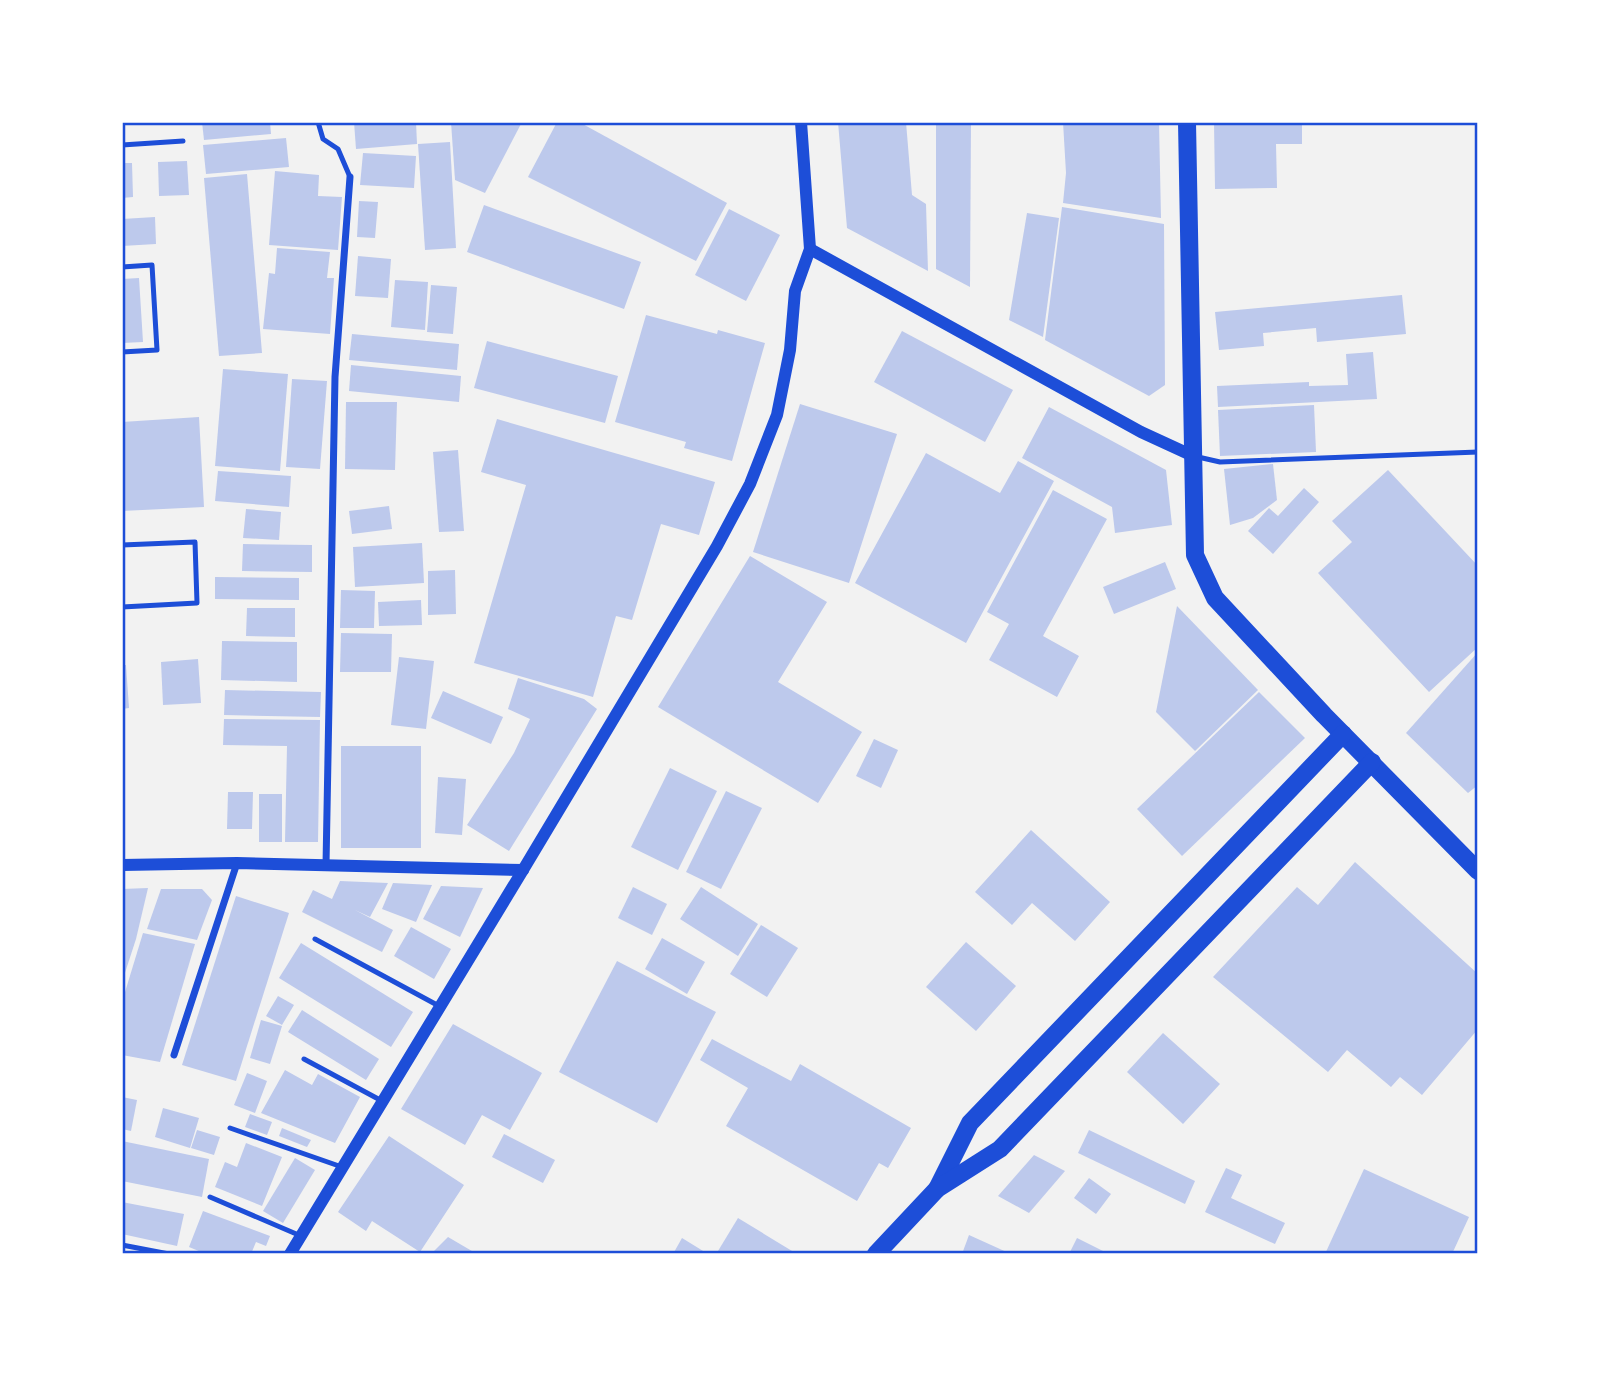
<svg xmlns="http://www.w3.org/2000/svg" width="1600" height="1376" font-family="Quicksand,sans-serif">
	<rect width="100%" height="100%" fill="#f2f2f2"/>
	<g fill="#bdc9ec">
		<polygon points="202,122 270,122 271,134 204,140"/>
		<polygon points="354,122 416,122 417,144 356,149"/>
		<polygon points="451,122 522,122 485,193 455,180"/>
		<polygon points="557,122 579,122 727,203 696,261 528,177"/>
		<polygon points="838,122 906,122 912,195 926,204 928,271 847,228"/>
		<polygon points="936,122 971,122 970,287 936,269"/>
		<polygon points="1063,122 1159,122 1161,218 1063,203 1066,173"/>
		<polygon points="1214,122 1302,122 1302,144 1276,144 1277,188 1215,189"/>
		<polygon points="286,138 289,167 206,174 203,145"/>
		<polygon points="450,142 456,248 425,250 418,144"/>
		<polygon points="363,153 416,156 414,188 360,185"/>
		<polygon points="187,161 189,195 159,196 158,162"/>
		<polygon points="122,163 132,163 133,197 122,198"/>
		<polygon points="275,171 319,175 318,196 342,197 338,250 269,245"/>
		<polygon points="247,174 262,353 219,356 204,178"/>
		<polygon points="359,201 378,202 375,238 357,237"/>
		<polygon points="484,205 641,262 624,309 467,252"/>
		<polygon points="1062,207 1164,224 1165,385 1149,396 1045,340"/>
		<polygon points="729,209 780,235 746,301 695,275"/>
		<polygon points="1027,213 1059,218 1043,337 1009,320"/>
		<polygon points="155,217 156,244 122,246 122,219"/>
		<polygon points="277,248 330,252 327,278 334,278 330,334 263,329 269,273 275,274"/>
		<polygon points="358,256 391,259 388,298 355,296"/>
		<polygon points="139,278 143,342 122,343 122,279"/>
		<polygon points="395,280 428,282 425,330 391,327"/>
		<polygon points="431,285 457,287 453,334 427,332"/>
		<polygon points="1402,295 1406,334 1317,342 1316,328 1263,333 1264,346 1219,350 1215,312"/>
		<polygon points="646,315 717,334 718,330 765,343 732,461 684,448 686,442 615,422"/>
		<polygon points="902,331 1013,390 985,442 874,382"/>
		<polygon points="352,334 459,344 457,370 349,360"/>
		<polygon points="487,341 618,376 605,423 474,388"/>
		<polygon points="1373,352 1377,399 1218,407 1217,386 1309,382 1309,386 1348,385 1346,354"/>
		<polygon points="351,365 461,376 459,402 349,391"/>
		<polygon points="223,369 288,374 280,471 215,466"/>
		<polygon points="292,379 327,381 320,469 286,467"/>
		<polygon points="346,402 397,402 395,470 345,469"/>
		<polygon points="800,404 897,434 849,583 753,552"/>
		<polygon points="1314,405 1316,452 1220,456 1218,410"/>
		<polygon points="1049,407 1166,470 1172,525 1115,533 1112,507 1022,458"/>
		<polygon points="199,417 204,507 122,511 122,422"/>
		<polygon points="497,419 715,482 699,535 661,524 632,620 616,616 593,697 474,663 526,485 481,472"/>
		<polygon points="458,450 464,531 439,532 433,452"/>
		<polygon points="926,453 1000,493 1018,461 1054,481 966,643 855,583"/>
		<polygon points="1273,464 1277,500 1253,518 1230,525 1224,469"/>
		<polygon points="1388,470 1478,566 1478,647 1429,692 1318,573 1352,542 1332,521"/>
		<polygon points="218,471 291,476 289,507 215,501"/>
		<polygon points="1304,488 1319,502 1273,554 1248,531 1269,508 1278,516"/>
		<polygon points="1053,490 1107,519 1043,636 1079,656 1057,697 989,660 1009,624 987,612"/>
		<polygon points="389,506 392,529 352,534 349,511"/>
		<polygon points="246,509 281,512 279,540 243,538"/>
		<polygon points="422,543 424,583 355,587 353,547"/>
		<polygon points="243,544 312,545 312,572 242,571"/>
		<polygon points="750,556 827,602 778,682 862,732 818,803 658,707"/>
		<polygon points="1165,562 1176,589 1114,614 1103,587"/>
		<polygon points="455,570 456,614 428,615 428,571"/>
		<polygon points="215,577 299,578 299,600 215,599"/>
		<polygon points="341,590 375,591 374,628 340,628"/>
		<polygon points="421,600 422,625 379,626 378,602"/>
		<polygon points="1177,606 1258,690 1195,751 1156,712"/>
		<polygon points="247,608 295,608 295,637 246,636"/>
		<polygon points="341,633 392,634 391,672 340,672"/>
		<polygon points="222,641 297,642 297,682 221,680"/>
		<polygon points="1478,652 1478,785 1468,793 1406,733"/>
		<polygon points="399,657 434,661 426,729 391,725"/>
		<polygon points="198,659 201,703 163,705 161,662"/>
		<polygon points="122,665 126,665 129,708 122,709"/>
		<polygon points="518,678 584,699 597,709 509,851 467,825 514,753 530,719 508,709"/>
		<polygon points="225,690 321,692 320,717 224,715"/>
		<polygon points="443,691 503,717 491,744 431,718"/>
		<polygon points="1259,692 1305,738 1182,856 1137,809"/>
		<polygon points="224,719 320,720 318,842 285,842 287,746 223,745"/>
		<polygon points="874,739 898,750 881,788 856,776"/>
		<rect x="341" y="746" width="80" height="102"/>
		<polygon points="670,768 717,791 678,870 631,847"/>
		<polygon points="438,777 466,779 462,835 435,833"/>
		<polygon points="726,791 762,808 721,889 686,872"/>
		<polygon points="228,792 253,792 252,829 227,829"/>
		<rect x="259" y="794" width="23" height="48"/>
		<polygon points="1031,830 1110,902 1075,941 1032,903 1012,925 975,892"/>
		<polygon points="1355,862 1478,974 1478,1029 1422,1095 1400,1077 1391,1087 1347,1050 1328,1072 1213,977 1297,887 1318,905"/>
		<polygon points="340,881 388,883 370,917 355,910 393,930 382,952 302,912 313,890 332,899"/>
		<polygon points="393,883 432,885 416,922 382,909"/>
		<polygon points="441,886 483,888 460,937 423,919"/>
		<polygon points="633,887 667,904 652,935 618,918"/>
		<polygon points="701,887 758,924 738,956 680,919"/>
		<polygon points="148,888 136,939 122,982 122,889"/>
		<polygon points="161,889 202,889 212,900 197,940 147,929"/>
		<polygon points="236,896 289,913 236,1081 182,1065"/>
		<polygon points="761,925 798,948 767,997 730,974"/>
		<polygon points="411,927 451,949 434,979 394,956"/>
		<polygon points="143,933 195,944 160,1062 122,1055 122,1002"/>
		<polygon points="662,938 705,962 687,994 645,969"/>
		<polygon points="966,942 1016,986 976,1031 926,987"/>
		<polygon points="301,943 413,1012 391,1047 279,978"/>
		<polygon points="617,961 716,1012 657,1123 559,1072"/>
		<polygon points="278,996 294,1005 282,1025 266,1016"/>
		<polygon points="302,1010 379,1059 366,1080 288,1032"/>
		<polygon points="261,1020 282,1026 270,1064 250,1058"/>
		<polygon points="453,1024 542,1073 510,1130 482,1115 465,1145 401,1109"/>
		<polygon points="1163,1033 1220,1084 1183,1124 1127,1072"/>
		<polygon points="712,1039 791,1081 800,1064 911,1128 888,1168 879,1163 857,1201 726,1126 748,1088 700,1060"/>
		<polygon points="285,1070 312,1085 318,1074 360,1097 335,1143 261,1113"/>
		<polygon points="247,1073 267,1081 255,1113 234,1105"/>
		<polygon points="122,1097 137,1100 131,1131 122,1129"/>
		<polygon points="163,1108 199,1118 190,1148 155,1137"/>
		<polygon points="250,1114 272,1122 267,1135 245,1127"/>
		<polygon points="282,1128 311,1140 307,1147 279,1136"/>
		<polygon points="197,1130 220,1137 214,1155 191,1148"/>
		<polygon points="1089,1130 1195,1181 1185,1204 1078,1153"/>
		<polygon points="504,1134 555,1160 543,1183 492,1157"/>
		<polygon points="389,1136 464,1185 420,1252 372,1221 366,1231 338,1212"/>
		<polygon points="122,1141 209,1159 202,1197 122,1181"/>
		<polygon points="246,1143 282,1157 262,1206 215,1187 225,1162 237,1167"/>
		<polygon points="1034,1155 1065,1171 1029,1213 998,1196"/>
		<polygon points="295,1158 315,1170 283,1223 263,1211"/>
		<polygon points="1226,1168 1242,1175 1231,1198 1285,1223 1275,1244 1205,1212"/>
		<polygon points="1364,1169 1469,1217 1452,1254 1325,1254"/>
		<polygon points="1089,1178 1111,1194 1096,1214 1074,1198"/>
		<polygon points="122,1202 184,1214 177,1246 122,1234"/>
		<polygon points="203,1211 270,1236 266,1246 256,1242 251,1254 206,1254 189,1247"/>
		<polygon points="738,1218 797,1254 718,1251"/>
		<polygon points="969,1235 1011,1254 962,1254"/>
		<polygon points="448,1237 477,1254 431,1254"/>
		<polygon points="682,1238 708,1254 673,1254"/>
		<polygon points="1077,1238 1109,1254 1069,1254"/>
	</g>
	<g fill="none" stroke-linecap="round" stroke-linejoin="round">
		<g stroke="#1d4ed8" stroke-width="5">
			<polyline points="318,122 323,139 338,149 350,177"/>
			<polyline points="122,145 183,141"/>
			<polyline points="122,267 152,265 157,350 122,352"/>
			<polyline points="1198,457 1220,462 1478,452"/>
			<polyline points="122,545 195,542 197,603 122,607"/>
			<polyline points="315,939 439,1006"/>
			<polyline points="304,1059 382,1101"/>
			<polyline points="230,1128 342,1167"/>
			<polyline points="210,1197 301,1236"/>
			<polyline points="122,1245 169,1254"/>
		</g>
		<g stroke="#1d4ed8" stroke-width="7">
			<polyline points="326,865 335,377 350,177"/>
			<polyline points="174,1055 237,863"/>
		</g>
		<g stroke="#1d4ed8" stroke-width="12">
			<polyline points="810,249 1141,432 1191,455"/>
			<polyline points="122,865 237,863 523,870"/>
			<polyline points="290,1254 523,870 717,546 750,484 777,415 790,350 795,291 810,249 801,122"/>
		</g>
		<g stroke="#1d4ed8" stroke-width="18">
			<polyline points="1187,122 1195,555 1215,598 1324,715 1478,871"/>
			<polyline points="937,1189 970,1123 1343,734"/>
			<polyline points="876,1254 937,1189 1000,1149 1372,762"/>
		</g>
	</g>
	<rect width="1600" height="1376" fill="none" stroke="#ffffff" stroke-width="248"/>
	<rect x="124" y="124" width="1352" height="1128" fill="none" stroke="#1d4ed8" stroke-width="2.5"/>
</svg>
